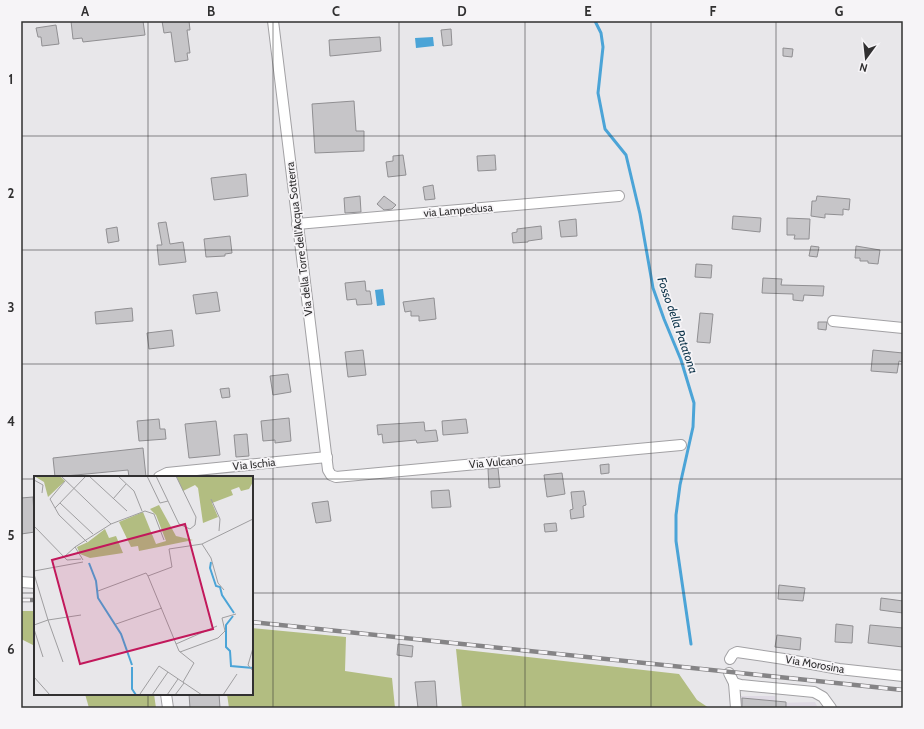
<svg xmlns="http://www.w3.org/2000/svg" width="924" height="729" font-family="Cabin,sans-serif">
	<rect width="100%" height="100%" fill="#e8e7ea"/>
	<polygon fill="#dfdae4" points="741,696 775,696 775,703 815,702 818,708 741,708 738,697"/>
	<g fill="#b2bd81">
		<polygon points="21,611 35,611 35,646 21,639"/>
		<polygon points="252,628 346,637 345,671 392,678 395,708 229,708 227,694 252,694"/>
		<polygon points="456,649 679,674 697,700 709,708 462,708"/>
		<polygon points="85,694 154,694 156,708 89,708"/>
	</g>
	<g fill="#4ba4d7">
		<polygon points="433,37 434,46 416,48 415,38"/>
		<polygon points="383,289 385,305 377,306 375,290"/>
	</g>
	<g fill="none" stroke-linecap="round" stroke-linejoin="round">
		<polyline stroke="#4ba4d7" stroke-width="3" points="595,21 601,33 603,47 598,93 605,129 626,155 640,214 653,288 664,319 681,360 694,403 693,427 680,485 676,515 676,541 691,644"/>
	</g>
	<g fill="#c6c5c8" stroke="#908f92">
		<polygon points="71,21 143,21 145,35 83,42 82,38 73,39"/>
		<polygon points="162,21 189,21 190,30 187,30 190,53 187,53 188,60 175,62 171,32 164,33"/>
		<polygon points="56,25 59,44 42,46 41,37 38,37 36,28"/>
		<polygon points="451,29 452,45 443,46 441,30"/>
		<polygon points="380,37 381,51 330,56 329,40"/>
		<polygon points="783,48 793,49 792,57 783,56"/>
		<polygon points="354,101 356,131 364,131 364,151 315,153 312,104"/>
		<polygon points="403,155 406,175 388,177 386,162 393,161 393,156"/>
		<polygon points="495,155 496,170 478,171 477,156"/>
		<polygon points="246,174 248,196 214,200 211,178"/>
		<polygon points="433,185 435,199 425,200 423,187"/>
		<polygon points="360,196 361,212 345,213 344,198"/>
		<polygon points="384,196 396,205 392,209 384,210 377,204"/>
		<polygon points="817,196 850,199 849,210 843,209 843,215 825,214 825,218 811,216 812,201 816,201"/>
		<polygon points="733,216 761,218 760,232 732,229"/>
		<polygon points="787,218 810,219 809,239 794,239 795,235 787,235"/>
		<polygon points="576,219 577,236 561,237 559,221"/>
		<polygon points="166,222 170,244 183,242 186,262 159,265 157,245 162,245 158,223"/>
		<polygon points="541,226 542,239 528,241 528,242 513,243 512,233 517,232 517,229"/>
		<polygon points="117,227 119,241 108,243 106,229"/>
		<polygon points="230,236 232,253 225,254 225,256 206,257 204,239"/>
		<polygon points="811,246 819,247 817,257 809,256"/>
		<polygon points="856,246 880,250 878,264 868,263 868,261 860,261 860,258 855,258"/>
		<polygon points="696,264 712,265 711,278 695,277"/>
		<polygon points="763,278 782,279 781,285 824,286 823,296 804,295 803,301 793,300 793,294 762,293"/>
		<polygon points="365,281 366,291 370,291 372,304 357,305 356,299 347,300 345,283"/>
		<polygon points="217,292 220,311 196,314 193,295"/>
		<polygon points="434,298 436,319 419,321 419,316 411,316 411,311 405,312 403,302"/>
		<polygon points="132,308 133,321 96,324 95,312"/>
		<polygon points="700,313 713,314 710,343 697,342"/>
		<polygon points="818,322 827,322 826,330 818,329"/>
		<polygon points="172,330 174,346 149,349 147,333"/>
		<polygon points="363,350 366,375 348,377 345,352"/>
		<polygon points="873,350 903,353 903,362 899,361 897,373 871,371"/>
		<polygon points="288,374 291,392 273,395 270,376"/>
		<polygon points="229,388 230,397 222,398 220,389"/>
		<polygon points="289,418 291,441 275,443 275,440 263,441 261,421"/>
		<polygon points="159,419 160,429 165,429 166,439 139,441 137,421"/>
		<polygon points="466,419 468,433 443,435 442,421"/>
		<polygon points="216,421 220,455 189,458 185,424"/>
		<polygon points="424,422 425,431 436,430 438,441 417,443 416,440 383,443 382,434 378,435 377,425"/>
		<polygon points="247,434 249,456 236,457 234,435"/>
		<polygon points="143,448 146,477 129,477 128,470 55,477 53,458"/>
		<polygon points="609,464 609,473 601,474 600,465"/>
		<polygon points="498,468 500,487 489,488 488,469"/>
		<polygon points="562,473 565,494 547,497 544,475"/>
		<polygon points="449,490 451,507 432,508 431,491"/>
		<polygon points="584,491 586,505 583,506 584,517 571,519 570,510 573,509 571,492"/>
		<polygon points="33,497 35,532 21,534 21,498"/>
		<polygon points="328,501 331,521 316,523 312,503"/>
		<polygon points="556,523 557,531 545,532 544,524"/>
		<polygon points="779,585 805,588 803,601 778,599"/>
		<polygon points="881,598 903,601 903,613 880,610"/>
		<polygon points="836,624 853,626 852,643 835,642"/>
		<polygon points="870,625 903,628 903,647 868,643"/>
		<polygon points="777,635 801,638 800,650 775,647"/>
		<polygon points="398,644 413,646 412,657 397,655"/>
		<polygon points="435,681 437,708 418,708 415,682"/>
		<polygon points="189,694 219,694 220,708 190,708"/>
		<polygon points="742,698 786,702 786,708 742,708"/>
	</g>
	<g fill="none" stroke-linecap="round" stroke-linejoin="round">
		<g stroke="#a2a1a4" stroke-width="12">
			<g id="minor">
				<polyline points="273,21 328,470 331,475 336,477 681,445"/>
				<polyline points="297,224 619,196"/>
				<polyline points="833,321 903,328"/>
				<polyline points="159,477 167,473 327,457"/>
				<polyline points="21,582 35,583"/>
				<polyline points="730,659 733,654 737,652 784,659 839,669 903,676"/>
				<polyline points="729,673 734,683"/>
				<polyline points="734,683 741,685 814,692 823,697 831,708"/>
				<polyline points="734,683 736,708"/>
				<polyline points="166,694 168,708"/>
			</g>
		</g>
		<use href="#minor" stroke="#fff" stroke-width="10"/>
		<g stroke="#858486" stroke-width="4.5">
			<g id="rail">
				<polyline points="21,600 35,600"/>
				<polyline points="252,622 903,690"/>
			</g>
		</g>
		<use href="#rail" stroke="#f6f4f7" stroke-width="3" stroke-dasharray="9" stroke-linecap="butt"/>
	</g>
	<path fill="none" stroke="#313031" stroke-width="1" stroke-opacity="0.55" d="M148,21V477M273,21V708M399,21V708M525,21V708M651,21V708M776,21V708M21,136H903M21,250H903M21,364H903M21,479H35M252,479H903M21,593H35M252,593H903M148,694V708"/>
	<g text-anchor="middle" dominant-baseline="central" stroke-width="3.5" stroke-linejoin="round" paint-order="stroke">
		<g font-size="11" fill="#313031" stroke="#f6f4f7">
			<text transform="translate(458 210) rotate(-5)">via Lampedusa</text>
			<text transform="translate(299 239) rotate(-97)">Via della Torre dell'Acqua Sotterra</text>
			<text transform="translate(496 462) rotate(-5)">Via Vulcano</text>
			<text transform="translate(254 464) rotate(-6)">Via Ischia</text>
			<text transform="translate(815 664) rotate(10)">Via Morosina</text>
		</g>
		<g font-size="12" font-style="italic" fill="#0d344a" stroke="#f6f4f7">
			<text transform="translate(678 325) rotate(71)">Fosso della Patatona</text>
		</g>
	</g>
	<g transform="translate(34 476)">
		<rect width="219" height="219" fill="#e8e7ea"/>
		<path d="M0,0H26L31,5L14,21L10,6ZM142,0H219V6L215,13L207,15L205,11L197,14L199,19L178,27L184,41L169,47L164,12L161,9L149,15ZM125,29L142,60L159,64L105,75L104,70L97,71L85,46L109,36L122,68L132,65L122,39L116,33ZM71,53L75,62L82,60L89,77L56,82L46,78L43,71L54,66Z" fill="#b2bd81"/>
		<path fill="none" stroke="#4ba4d7" stroke-width="2" d="M177,86L176,92L182,110L186,111L188,119L200,137M55,87L62,105L64,122L87,158L98,189M199,140L192,149V171L196,175L197,190L219,192M98,191V213L102,219"/>
		<path fill="none" stroke="#9f9ea0" stroke-width="1" d="M27,0L77,48M55,0L93,35M84,0L100,15L108,35M113,0L126,27L134,25M122,0L145,48L156,53L161,49L162,41L142,0M0,4L9,9L8,17M31,5L16,23L25,39L53,66M79,23L92,8M177,23L186,43L185,55M26,27L59,58M21,32L52,0M0,50L33,84L47,83M168,68L177,82L184,107L190,114M30,81L41,71M49,84L41,71L77,48L111,35L120,38L130,64M0,95L49,86M0,98L14,144L0,149M114,100L138,91L135,73L168,68L219,43M114,100L145,175L160,187L149,206M64,115L112,97L114,100M82,148L128,132M0,153L9,181M142,168L183,150M219,172L214,189L219,195M146,176L184,162L191,155L188,142L202,138M29,186L14,144L47,139M0,201L16,219M106,218L125,190L168,219M118,219L134,196M133,219L144,203M141,219L150,207M189,219L203,198"/>
		<path fill="#c2185b" fill-opacity="0.15" stroke="#c2185b" stroke-width="2" d="M151,48L179,153L46,188L18,84Z"/>
		<rect width="219" height="219" fill="none" stroke="#313031" stroke-width="2"/>
	</g>
	<rect width="924" height="729" fill="none" stroke="#f6f4f7" stroke-width="44"/>
	<g transform="translate(866 58) rotate(195)" stroke="#f6f4f7" stroke-width="3" paint-order="stroke">
	<path d="M0-3L7 15L0 10L-7 15Z" fill="#313031"/>
	<text y="-6" font-size="11" font-weight="bold" text-anchor="middle" fill="#313031">N</text>
	</g>
	<rect x="22" y="22" width="880" height="685" fill="none" stroke="#313031" stroke-width="1.5"/>
	<g font-size="13" text-anchor="middle" font-weight="bold" fill="#313031">
		<text x="85" y="16">A</text>
		<text x="211" y="16">B</text>
		<text x="336" y="16">C</text>
		<text x="462" y="16">D</text>
		<text x="588" y="16">E</text>
		<text x="713" y="16">F</text>
		<text x="839" y="16">G</text>
		<text x="11" y="84">1</text>
		<text x="11" y="198">2</text>
		<text x="11" y="312">3</text>
		<text x="11" y="426">4</text>
		<text x="11" y="540">5</text>
		<text x="11" y="654">6</text>
	</g>
</svg>
